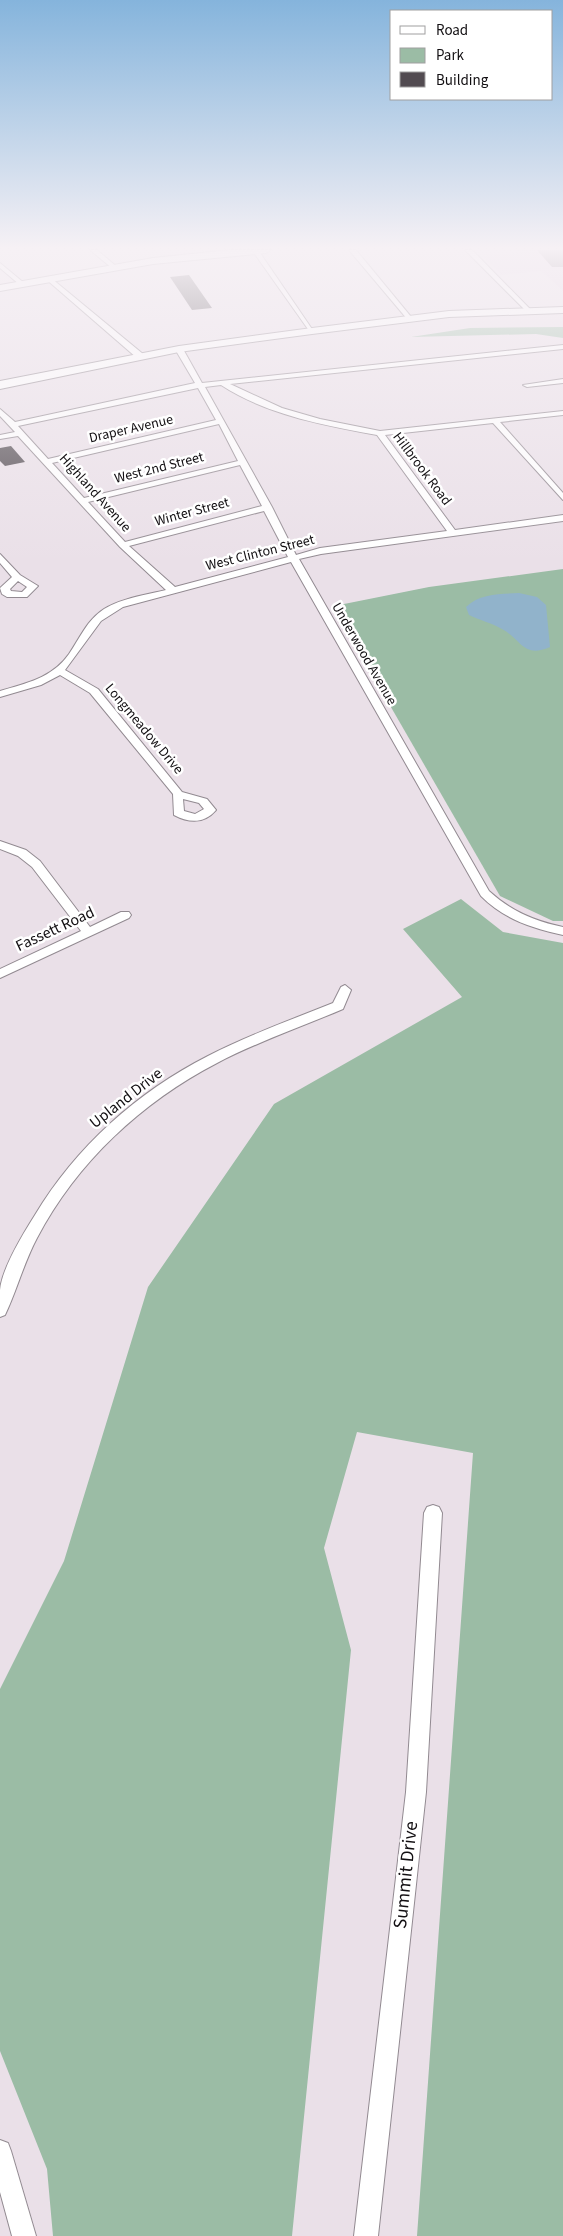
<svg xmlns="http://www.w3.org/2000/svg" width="563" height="2236" font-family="'Source Sans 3',sans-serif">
	<rect width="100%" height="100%" fill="#eae0e8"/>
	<polygon fill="#e4d4e2" points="520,250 563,250 563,291 541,271 501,275 483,256 522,253"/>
	<g fill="#9bbca5">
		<polygon points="563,327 563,338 536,334 411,337 470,328"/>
		<polygon points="563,569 563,921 553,921 500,896 373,676 339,605 429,587"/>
		<polygon points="461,899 503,932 563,943 563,2236 417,2236 473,1453 357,1432 324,1548 351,1650 292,2236 53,2236 47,2169 0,2051 0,1689 64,1561 148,1287 274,1104 462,997 403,929"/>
	</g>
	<path fill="#91b3cb" d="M519,593L537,597L546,605L550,647C523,659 521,639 502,629C492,623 479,620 469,615L466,607C480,593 501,594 519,593Z"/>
	<g fill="#524b51">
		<polygon points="537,250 563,250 563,267 552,267"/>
		<polygon points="189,275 212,308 192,310 170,277"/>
		<polygon points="11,446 25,462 5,466 0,461 0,448"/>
	</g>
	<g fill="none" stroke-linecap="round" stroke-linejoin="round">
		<g stroke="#928a91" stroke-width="2">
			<g id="minor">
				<polygon points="90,250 97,250 117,267 112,268"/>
				<polygon points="252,250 258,250 314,332 310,332"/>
				<polygon points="349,250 356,250 412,318 412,320 408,320"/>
				<polygon points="465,250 472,250 531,310 531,312 527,312"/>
				<polygon points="0,263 24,283 24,285 20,285 0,268"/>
				<polygon points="47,278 51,278 143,354 143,358 137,358 47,280"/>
				<path d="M563,345V349L230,384L282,408L320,419L380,431L563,411V415L500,422L563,493V500L493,423L385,435L455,530L563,515V521L321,554L299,559L489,891C511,911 534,921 563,927V935C531,928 504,919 481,896L291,562L123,607L101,621L65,670L98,689L182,792L207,799L216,810C204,824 189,823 174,815L173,794L90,693L60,675L41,685L0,697V691C27,683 52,678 69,654C80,638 87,620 104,609C122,598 146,595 166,590L120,547L18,436L0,439V435L15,432L0,416V409L15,422L195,383L175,349L179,347L183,349L202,383ZM221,385C267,415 324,425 377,435L447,531L320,548L296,555L272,507L205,387ZM198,388L216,420L48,459L18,426ZM219,424L238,461L84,498L52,463ZM240,465L262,506L125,542L88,502ZM264,511L288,557L175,587L129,546ZM183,799L199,803L204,809L195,814L184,811Z"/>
				<polygon points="563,379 563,383 527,387 523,385"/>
				<path d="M0,554L20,575L38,586L27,597H7L2,594L0,588L12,577L0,563ZM18,581L27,587L22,592L11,591L10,589Z"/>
				<polygon points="0,841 26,850 40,861 90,927 121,912 129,912 131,915 129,918 0,978 0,969 81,931 32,867 18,856 0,849"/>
				<path d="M345,985L351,990L343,1009C301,1027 257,1042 217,1063C142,1102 77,1162 37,1238C24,1262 17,1290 5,1315L0,1317C0,1308 0,1299 0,1290C2,1268 23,1234 35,1215C76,1147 137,1092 208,1056C248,1035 291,1020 333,1003L341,987Z"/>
				<polygon points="433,1505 439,1507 442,1513 426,1792 378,2236 354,2236 406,1792 424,1513 427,1507"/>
				<polygon points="0,2140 8,2143 11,2151 36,2236 12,2236 0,2192"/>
			</g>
		</g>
		<g stroke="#928a91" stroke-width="2">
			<g id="primary">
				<polygon points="230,250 271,250 266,253 153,264 0,291 0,285 153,258"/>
				<polygon points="563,307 563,313 449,317 312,334 179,352 0,389 0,381 179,346 312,328 449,311"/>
			</g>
		</g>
		<use href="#minor" fill="#fff" fill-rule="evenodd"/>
		<use href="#primary" fill="#fff" fill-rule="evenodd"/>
	</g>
	<linearGradient id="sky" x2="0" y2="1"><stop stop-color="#85b4dc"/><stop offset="0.44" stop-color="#f6f1f5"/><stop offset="1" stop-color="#f6f1f5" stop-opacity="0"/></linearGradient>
	<rect width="563" height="563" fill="url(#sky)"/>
	<g text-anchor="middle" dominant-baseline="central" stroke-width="5" stroke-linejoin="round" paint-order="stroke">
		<g font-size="14" fill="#120f12" stroke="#fff">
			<text transform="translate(131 429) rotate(-13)">Draper Avenue</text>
			<text transform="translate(159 468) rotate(-14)">West 2nd Street</text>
			<text transform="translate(422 469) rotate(53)">Hillbrook Road</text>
			<text transform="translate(95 493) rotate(48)">Highland Avenue</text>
			<text transform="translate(192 512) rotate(-15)">Winter Street</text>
			<text transform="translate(260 553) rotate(-14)">West Clinton Street</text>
			<text transform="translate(364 654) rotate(60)">Underwood Avenue</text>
			<text transform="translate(144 729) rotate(50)">Longmeadow Drive</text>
		</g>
		<g font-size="16" fill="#120f12" stroke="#fff">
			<text transform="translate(55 929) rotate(-25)">Fassett Road</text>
			<text transform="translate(126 1098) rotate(-38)">Upland Drive</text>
		</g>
		<g font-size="19" fill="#120f12" stroke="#fff">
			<text transform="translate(406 1875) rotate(-84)">Summit Drive</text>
		</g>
	</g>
	<rect x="390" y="10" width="162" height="90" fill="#ffffff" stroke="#a09fa0"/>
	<rect x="400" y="26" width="25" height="8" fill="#ffffff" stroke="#a09fa0"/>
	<text x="436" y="35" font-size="15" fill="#120f12">Road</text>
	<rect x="400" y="48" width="25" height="15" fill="#9bbca5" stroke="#a09fa0"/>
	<text x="436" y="60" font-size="15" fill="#120f12">Park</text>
	<rect x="400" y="72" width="25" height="15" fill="#524b51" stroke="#a09fa0"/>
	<text x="436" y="85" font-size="15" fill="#120f12">Building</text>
</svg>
